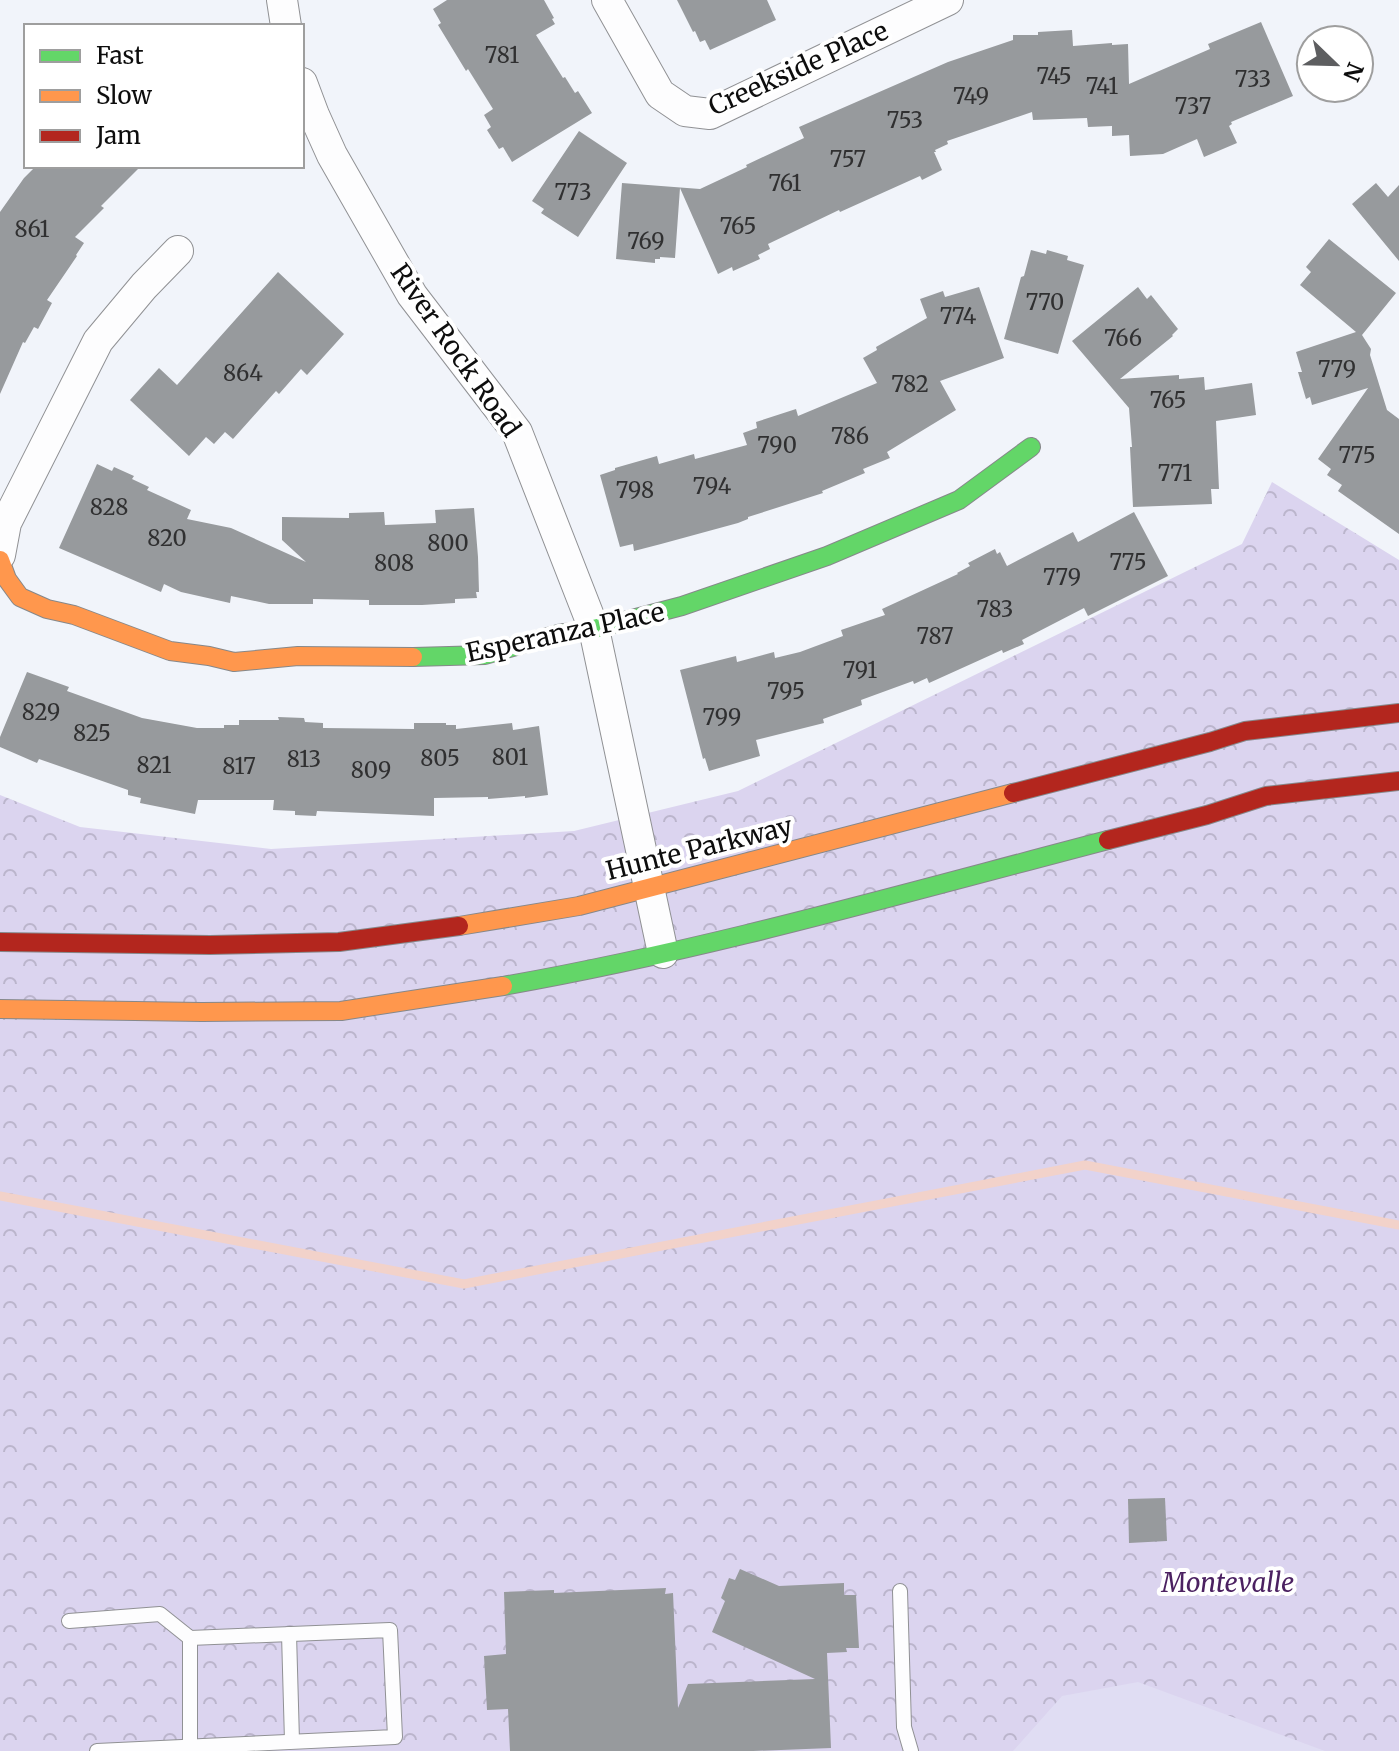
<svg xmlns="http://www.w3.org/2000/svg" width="1399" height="1751" font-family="Merriweather,serif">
	<defs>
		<pattern id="park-crowns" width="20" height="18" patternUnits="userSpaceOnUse" patternTransform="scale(2)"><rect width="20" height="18" fill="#dbd4ef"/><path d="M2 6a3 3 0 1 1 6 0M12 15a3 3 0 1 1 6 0" fill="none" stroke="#bbb5cc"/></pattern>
	</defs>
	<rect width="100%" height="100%" fill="#f1f4fa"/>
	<polygon fill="url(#park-crowns)" points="1272,482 1399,560 1399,1751 0,1751 0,795 80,827 271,849 574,831 738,791 1242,544"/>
	<polygon fill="#e0ddf3" points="1138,1682 1325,1751 1013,1751 1062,1696"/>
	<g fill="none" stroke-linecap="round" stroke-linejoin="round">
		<polyline stroke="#f2d2ca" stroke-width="9" points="0,1196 464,1284 1085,1165 1399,1225"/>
	</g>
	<g fill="#979a9d">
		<polygon points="447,0 544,0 554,18 552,19 555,24 536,35 563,78 565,77 575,93 578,91 592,113 512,162 503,147 499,149 487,130 491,127 484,115 493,109 468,69 466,71 438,25 441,23 433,9"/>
		<polygon points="677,0 767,0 776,20 710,50 705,40 700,42 695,31 693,32"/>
		<polygon points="1261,22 1293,96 1231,122 1232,124 1229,126 1237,143 1204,157 1197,139 1163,154 1130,156 1129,135 1112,136 1112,126 1088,127 1087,118 1033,120 1032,112 947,141 948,144 935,150 936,152 934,152 942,170 922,180 920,176 840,212 839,210 768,244 770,249 758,255 760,259 733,271 732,267 718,274 680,188 675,258 660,257 660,259 655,259 655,263 616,259 622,183 700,189 747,167 746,165 804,138 799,127 948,62 1013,40 1013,35 1038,35 1038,32 1072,30 1073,46 1112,43 1112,45 1128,44 1129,84 1210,49 1208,44"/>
		<polygon points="579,131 627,163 578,237 541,213 544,209 532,201"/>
		<polygon points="36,166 141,166 101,206 104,208 75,237 84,243 76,255 77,256 47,300 52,303 38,329 34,327 25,343 23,342 0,394 0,212 24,178"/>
		<polygon points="1376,183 1388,197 1399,185 1399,261 1352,204"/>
		<polygon points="1329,239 1396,293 1362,335 1371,349 1370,355 1387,410 1399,419 1399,534 1338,491 1342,485 1327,475 1331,469 1318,459 1368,388 1312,405 1310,397 1306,399 1298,372 1302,372 1296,352 1356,332 1300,285 1311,272 1306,267"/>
		<polygon points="1031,250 1046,254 1047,250 1068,256 1067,260 1084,265 1058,354 1004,339 1021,277 1024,276"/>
		<polygon points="278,272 344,334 307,375 301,369 279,394 276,391 233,439 225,432 214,444 206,437 189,456 130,400 159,368 177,385"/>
		<polygon points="979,287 1004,358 940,381 956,410 887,452 890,458 863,469 865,473 822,491 823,493 748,517 748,519 738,523 661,544 634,551 633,544 620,547 600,475 615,470 615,468 657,456 659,464 694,454 695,459 747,445 743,433 757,428 756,422 796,409 798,416 877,383 863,358 877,350 876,347 927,318 920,299 943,291 945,297"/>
		<polygon points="1138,287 1147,299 1151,295 1178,329 1172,335 1173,336 1120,379 1179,375 1179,379 1204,377 1205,390 1252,383 1256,415 1216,421 1219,489 1211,489 1212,504 1133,507 1130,447 1132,447 1129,408 1072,341"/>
		<polygon points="97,464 112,471 114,467 134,476 132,479 149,487 147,490 191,510 187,519 231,528 306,562 282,540 282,517 349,518 349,513 384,512 385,525 436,523 435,510 474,508 478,557 479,592 476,592 477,598 455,599 455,603 422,605 369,605 369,600 313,599 313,604 269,604 231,596 230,603 181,592 164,584 161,592 59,548"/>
		<polygon points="1134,512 1168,576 1088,616 1084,608 1022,640 1024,644 1003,653 1002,650 929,683 927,678 914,684 913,681 861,700 862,705 823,719 824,723 756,740 760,756 709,771 705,758 703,759 680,670 736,656 737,662 774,652 775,658 800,652 843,636 841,630 885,615 882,609 958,574 957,573 970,566 968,563 995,549 997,554 1000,552 1007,566 1073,532 1078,542"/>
		<polygon points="27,672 69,687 67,691 142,718 197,728 224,728 224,725 239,725 239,720 279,720 278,717 304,718 305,722 323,723 323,728 414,729 414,723 446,723 446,725 456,725 456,729 512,723 513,730 539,726 548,795 525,798 525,796 488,799 488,797 434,798 434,816 317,811 316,816 295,815 295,811 273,810 274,800 198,800 195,814 140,803 141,798 128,795 128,790 39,759 37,763 0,747 0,737"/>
		<polygon points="1165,1498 1167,1541 1129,1543 1128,1499"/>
		<polygon points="740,1569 779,1586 844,1583 844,1595 856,1595 859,1648 846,1648 847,1652 827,1653 831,1748 753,1751 510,1751 508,1709 487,1710 484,1656 506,1654 504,1592 554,1590 554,1593 666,1588 665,1594 673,1593 678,1708 688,1684 815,1679 712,1632 725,1601 721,1598 729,1578 735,1580"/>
	</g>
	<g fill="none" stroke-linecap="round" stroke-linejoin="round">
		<g stroke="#909194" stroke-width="16">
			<g id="lane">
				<polyline points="900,1591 904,1727 911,1751"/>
				<polyline points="69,1621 160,1614 190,1638 390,1630 395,1737 97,1751"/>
				<polyline points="289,1634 292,1741"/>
				<polyline points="190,1638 190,1746"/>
			</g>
		</g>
		<g stroke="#909194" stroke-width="32">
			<g id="street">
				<polyline points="282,0 286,26"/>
				<polyline points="607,0 660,94 685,111 710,114 948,0"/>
				<polyline points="302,83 314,115 332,155 412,295 517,432 594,629 663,953"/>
				<polyline points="0,555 6,523 98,341 144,286 178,251"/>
			</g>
		</g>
		<g stroke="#86888a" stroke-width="20">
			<g id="fast">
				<polyline points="413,657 485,655 558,634 594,629 682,606 827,556 959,500 1031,447"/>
				<path d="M503,986C708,950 908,892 1108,840"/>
			</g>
		</g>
		<g stroke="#86888a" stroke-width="20">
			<g id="slow">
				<polyline points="0,560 7,579 20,597 47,609 74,615 170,651 209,656 234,662 298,656 413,657"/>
				<polyline points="459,926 579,906 1013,793"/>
				<polyline points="0,1009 202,1012 341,1011 503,986"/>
			</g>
		</g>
		<g stroke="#86888a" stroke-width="20">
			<g id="jam">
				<polyline points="1013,793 1210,742 1245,731 1399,713"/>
				<polyline points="1108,840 1207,815 1266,796 1399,781"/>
				<polyline points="0,942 210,945 339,942 459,926"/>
			</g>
		</g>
		<use href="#lane" stroke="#fdfdfe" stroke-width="14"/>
		<use href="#street" stroke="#fdfdfe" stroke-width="30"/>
		<use href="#fast" stroke="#63d668" stroke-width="18"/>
		<use href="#slow" stroke="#ff974d" stroke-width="18"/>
		<use href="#jam" stroke="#b3261e" stroke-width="18"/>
	</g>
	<g text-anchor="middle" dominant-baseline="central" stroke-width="8" stroke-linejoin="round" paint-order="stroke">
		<g font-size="22" fill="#303031">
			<text x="502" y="55">781</text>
			<text x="1054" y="76">745</text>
			<text x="1253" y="79">733</text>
			<text x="1102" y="86">741</text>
			<text x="971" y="96">749</text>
			<text x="1193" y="106">737</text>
			<text x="905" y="120">753</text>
			<text x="848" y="159">757</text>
			<text x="785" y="183">761</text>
			<text x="573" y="192">773</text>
			<text x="738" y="226">765</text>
			<text x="32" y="229">861</text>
			<text x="646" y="241">769</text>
			<text x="1045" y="302">770</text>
			<text x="958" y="316">774</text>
			<text x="1123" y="338">766</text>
			<text x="1337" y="369">779</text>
			<text x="243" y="373">864</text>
			<text x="910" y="384">782</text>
			<text x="1168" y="400">765</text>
			<text x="850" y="436">786</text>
			<text x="777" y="445">790</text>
			<text x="1357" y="455">775</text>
			<text x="1175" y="473">771</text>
			<text x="712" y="486">794</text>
			<text x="635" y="490">798</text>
			<text x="109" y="507">828</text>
			<text x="167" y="538">820</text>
			<text x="448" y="543">800</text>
			<text x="1128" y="562">775</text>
			<text x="394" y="563">808</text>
			<text x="1062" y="577">779</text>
			<text x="995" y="609">783</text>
			<text x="935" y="636">787</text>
			<text x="860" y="670">791</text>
			<text x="786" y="691">795</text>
			<text x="41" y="712">829</text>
			<text x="722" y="717">799</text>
			<text x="92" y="733">825</text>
			<text x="510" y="757">801</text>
			<text x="440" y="758">805</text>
			<text x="304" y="759">813</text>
			<text x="154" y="765">821</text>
			<text x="239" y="766">817</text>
			<text x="371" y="770">809</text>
		</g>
		<g font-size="26" fill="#0d0d0d" stroke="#fff">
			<text transform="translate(798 68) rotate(-24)">Creekside Place</text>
			<text transform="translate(456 350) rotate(55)">River Rock Road</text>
			<text transform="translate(565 632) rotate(-12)">Esperanza Place</text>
			<text transform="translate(699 848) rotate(-14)">Hunte Parkway</text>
		</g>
		<g font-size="26" font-style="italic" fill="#4b2161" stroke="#fff">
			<text x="1228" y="1582">Montevalle</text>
		</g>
	</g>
	<rect x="24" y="24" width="280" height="144" fill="#ffffff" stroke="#9e9e9e" stroke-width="2"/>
	<rect x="40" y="50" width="40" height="12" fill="#63d668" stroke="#9e9e9e" stroke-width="2"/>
	<text x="96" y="64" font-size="24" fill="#0d0d0d">Fast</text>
	<rect x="40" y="90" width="40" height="12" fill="#ff974d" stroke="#9e9e9e" stroke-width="2"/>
	<text x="96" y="104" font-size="24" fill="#0d0d0d">Slow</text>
	<rect x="40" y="130" width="40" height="12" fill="#b3261e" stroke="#9e9e9e" stroke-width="2"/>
	<text x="96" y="144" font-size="24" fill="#0d0d0d">Jam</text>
	<g transform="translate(1335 64) rotate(113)"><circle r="38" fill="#ffffff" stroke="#9e9e9e" stroke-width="2"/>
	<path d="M0-6L14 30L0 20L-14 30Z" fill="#5d5e60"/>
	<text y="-12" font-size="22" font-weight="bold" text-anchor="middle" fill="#0d0d0d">N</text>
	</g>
</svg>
